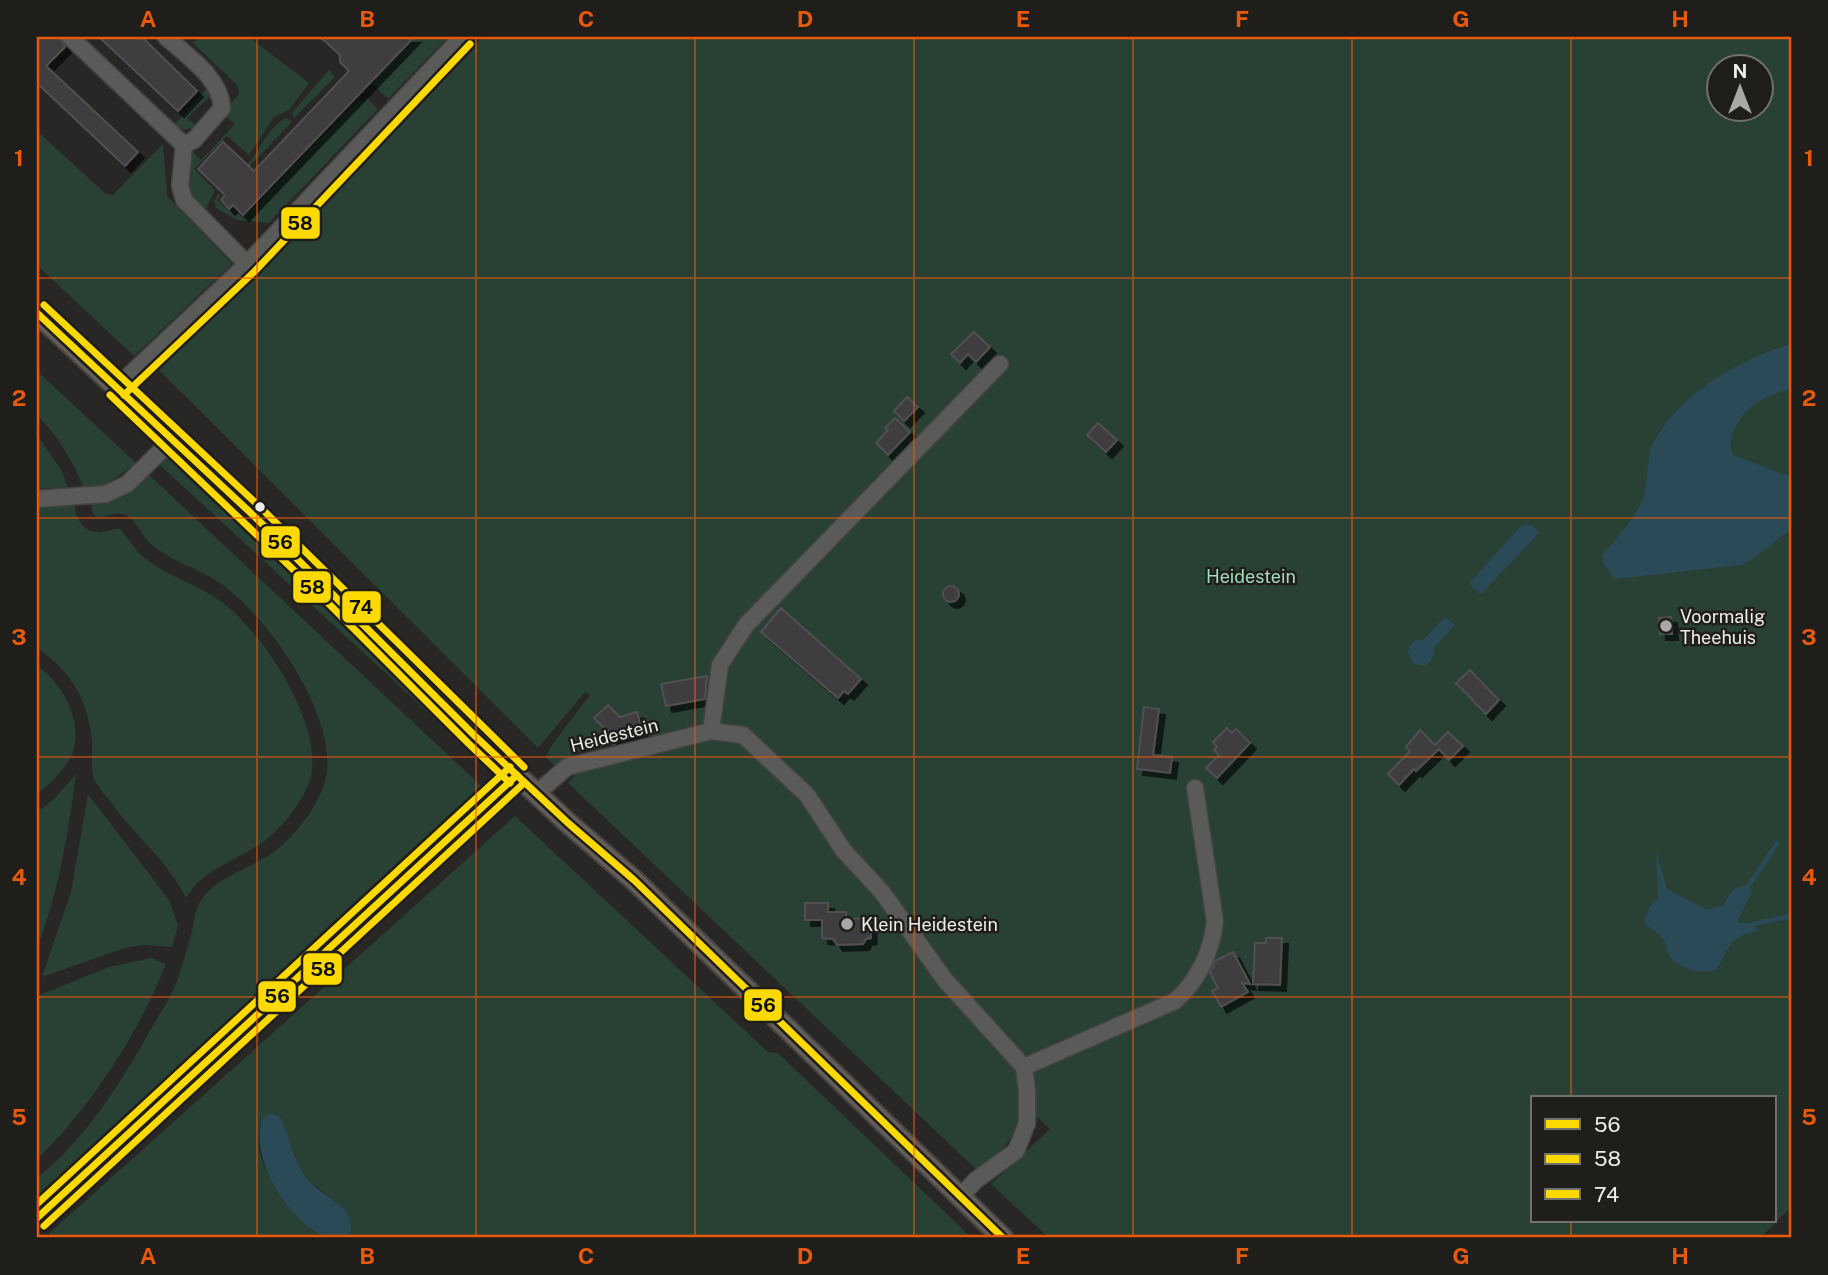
<svg xmlns="http://www.w3.org/2000/svg" width="1828" height="1275" font-family="'Public Sans',sans-serif">
	<defs>
		<filter id="shadow"><feDropShadow dx="6" dy="6" stdDeviation="0" flood-color="#0009"/></filter>
	</defs>
	<rect width="100%" height="100%" fill="#282726"/>
	<g fill="#294034" fill-rule="evenodd">
		<polygon points="205,37 249,37 309,83 289,110 274,117 249,155 227,136 194,169 215,190 205,211 189,193 192,151 201,160 235,124 222,114 239,94 237,85 192,42"/>
		<polygon points="414,37 448,37 388,99 370,82"/>
		<path d="M483,37H1791V1207L1760,1238H1049L991,1184L1050,1129L1020,1101C1019,1135 1004,1150 978,1171L568,783L582,767L651,753L636,740L578,752L556,768L546,757L551,746L590,695L585,692L538,748L159,370ZM1720,66H1762V108H1720ZM1532,1098H1774V1221H1532Z"/>
		<polygon points="329,70 335,77 294,118 292,113"/>
		<polygon points="209,86 217,104 209,97 187,118 198,127 184,130 174,125"/>
		<polygon points="367,98 378,109 269,223 237,220 216,208 214,201 218,194 222,193 217,200 229,211 232,209 243,218 359,99 363,102"/>
		<path d="M287,118L292,122L225,191L224,187C233,179 242,171 249,162C261,148 270,124 287,118Z"/>
		<polygon points="37,131 106,194 113,195 163,144 167,196 232,264 134,356 37,265"/>
		<path d="M37,371L136,463L104,486L84,488C72,459 58,436 37,415Z"/>
		<polygon points="37,435 61,470 68,487 37,489"/>
		<polygon points="169,456 512,775 506,784 160,465"/>
		<path d="M149,475L493,797L37,1212V1178C86,1139 122,1081 152,1027C161,1012 171,997 177,981C182,966 187,950 191,935C194,925 194,914 199,904C213,876 253,869 276,850C298,833 323,800 327,772C334,711 266,613 217,581C197,568 171,561 152,545C143,538 137,522 129,517C120,510 108,516 98,518L93,514L91,504L128,493Z"/>
		<path d="M74,505C77,518 82,532 98,532C106,533 113,528 120,529C127,537 133,547 140,554C163,576 198,583 223,603C263,633 317,716 312,768C312,780 305,792 299,802C291,816 279,829 267,839C241,860 204,867 186,898C168,861 133,834 110,801C105,795 97,786 94,779C90,768 93,753 92,741C88,700 71,671 37,648V507Z"/>
		<path d="M37,665C62,683 83,721 73,752C67,768 50,784 37,794Z"/>
		<path d="M76,774C68,834 59,891 37,948V812L54,799Z"/>
		<polygon points="88,794 169,900 178,926 172,947 143,945 125,948 42,977 71,892"/>
		<path d="M515,816L768,1052L778,1053L972,1238H340L349,1235L336,1202L309,1181L300,1168L280,1117L272,1113L261,1123C259,1132 258,1141 259,1150C265,1180 307,1237 338,1238H44Z"/>
		<path d="M151,958L166,964C137,1035 93,1105 37,1159V996L109,967Z"/>
	</g>
	<g fill="#2a4a58">
		<path d="M1791,344V388C1766,397 1747,403 1735,428C1730,438 1729,445 1733,455L1791,477V530C1773,540 1760,558 1740,565L1615,579L1604,564L1602,556C1617,536 1637,519 1644,494C1649,478 1646,456 1654,442C1681,392 1739,360 1791,344Z"/>
		<polygon points="1526,524 1533,526 1539,533 1482,593 1480,594 1471,586 1470,582 1521,526"/>
		<path d="M1444,617L1455,625L1434,648C1434,657 1432,661 1425,666L1414,664L1408,653L1409,647L1415,640H1423Z"/>
		<path d="M1656,851L1667,889L1708,910L1724,905C1730,893 1733,885 1748,886L1752,892L1737,922L1753,924L1758,931C1726,938 1732,945 1716,970C1700,973 1682,971 1670,957C1666,951 1666,942 1661,936C1655,930 1649,929 1644,922L1649,908L1658,898Z"/>
		<path d="M272,1113L280,1117C291,1138 294,1165 310,1182C325,1198 360,1209 349,1235C342,1238 335,1240 328,1237C291,1226 245,1154 264,1117Z"/>
	</g>
	<g fill="none" stroke-linecap="round" stroke-linejoin="round">
		<g stroke="#2a4a58" stroke-width="4.5">
			<polyline points="1748,886 1777,844"/>
			<polyline points="1753,924 1791,916"/>
		</g>
	</g>
	<g fill="#403c41" stroke="#515050" stroke-width="2" filter="url(#shadow)">
		<polygon points="37,37 60,37 65,47 46,66 138,152 125,166 37,83"/>
		<polygon points="99,37 142,37 197,91 178,111"/>
		<polygon points="320,37 414,37 243,215 233,205 229,209 221,200 225,195 198,169 223,142 254,171 349,71 340,62 340,55"/>
		<polygon points="974,332 990,347 976,362 968,354 960,363 951,354"/>
		<polygon points="907,397 918,407 904,421 894,411"/>
		<polygon points="895,418 910,432 888,455 876,443 888,430 885,428"/>
		<polygon points="1098,423 1117,440 1106,452 1087,435"/>
		<circle cx="951" cy="594" r="8"/>
		<polygon points="781,608 861,679 848,694 844,691 838,698 761,632"/>
		<polygon points="1671,617 1672,634 1660,634 1659,618"/>
		<polygon points="1470,670 1499,700 1486,714 1456,683"/>
		<polygon points="707,676 705,699 666,706 661,684"/>
		<polygon points="608,705 620,717 637,712 642,731 618,737 614,744 608,732 594,718"/>
		<polygon points="1144,707 1159,709 1153,755 1172,757 1170,773 1137,769"/>
		<polygon points="1227,728 1232,733 1236,729 1250,743 1217,778 1206,768 1219,755 1214,750 1217,747 1213,742"/>
		<polygon points="1420,730 1435,745 1448,732 1463,746 1449,760 1439,749 1416,771 1414,769 1399,785 1388,774 1410,751 1406,747"/>
		<polygon points="805,903 828,903 828,912 846,912 846,919 870,918 871,938 866,939 863,944 837,945 833,939 822,938 822,920 805,920"/>
		<polygon points="1266,938 1282,938 1280,985 1253,984 1255,943 1266,943"/>
		<polygon points="1233,952 1250,984 1242,983 1248,992 1221,1007 1212,991 1218,988 1210,973 1215,961"/>
	</g>
	<g fill="none" stroke-linecap="round" stroke-linejoin="round">
		<g stroke="#454443" stroke-width="19">
			<g id="minor">
				<polyline points="70,37 184,145 180,186 184,200 247,264"/>
				<path d="M166,37C187,56 221,78 222,108L194,140L184,145"/>
				<polyline points="117,387 247,264 462,37"/>
				<polyline points="37,499 106,494 127,484 172,440"/>
				<polyline points="711,731 720,665 746,625 1000,364"/>
				<polyline points="537,793 567,767 711,731 743,735 807,795 844,851 882,892 945,980 1024,1067 1027,1091 1027,1123 1016,1151 976,1180 960,1197"/>
				<path d="M1024,1067L1175,1001C1198,981 1212,951 1215,921L1195,788"/>
				<polyline points="37,1218 517,775"/>
			</g>
		</g>
		<g stroke="#454443" stroke-width="23">
			<polyline id="major" points="37,313 254,516 475,736 568,823 634,880 1003,1238"/>
		</g>
		<use href="#minor" stroke="#5a5a58" stroke-width="16"/>
		<use href="#major" stroke="#645c56" stroke-width="19"/>
		<g stroke="#201e1b" stroke-width="12">
			<g id="bus-1">
				<polyline points="37,313 254,516 475,736 568,823 634,880 1003,1238"/>
				<polyline points="37,1218 517,775"/>
			</g>
		</g>
		<g stroke="#201e1b" stroke-width="12">
			<g id="bus-2">
				<polyline points="110,395 323,598 468,743 510,783"/>
				<polyline points="124,395 255,271 470,44"/>
				<polyline points="44,1226 524,783"/>
			</g>
		</g>
		<g stroke="#201e1b" stroke-width="12">
			<g id="bus-3">
				<polyline points="44,305 261,508 524,767"/>
				<polyline points="37,1204 510,767"/>
			</g>
		</g>
		<use href="#bus-1" stroke="#fcd900" stroke-width="7"/>
		<use href="#bus-2" stroke="#fcd900" stroke-width="7"/>
		<use href="#bus-3" stroke="#fcd900" stroke-width="7"/>
	</g>
	<path fill="none" stroke="#e8590c" stroke-width="2" stroke-opacity="0.55" d="M257,37V1238M476,37V1238M695,37V1238M914,37V1238M1133,37V1238M1352,37V1238M1571,37V1098M37,278H1791M37,518H1791M37,757H1791M37,997H1791M1571,1221V1238"/>
	<circle fill="#eeedeb" stroke="#201e1b" stroke-width="2.5" cx="260" cy="507" r="6"/>
	<g fill="#a9a8a6" stroke="#201e1b" stroke-width="2.5">
		<circle cx="1666" cy="626" r="7"/>
		<circle cx="847" cy="924" r="7"/>
	</g>
	<g text-anchor="middle" dominant-baseline="central" stroke-width="5" stroke-linejoin="round" paint-order="stroke">
		<g font-size="18" fill="#a1debc" stroke="#201e1b">
			<text x="1251" y="576">Heidestein</text>
		</g>
		<g font-size="18" fill="#eeedeb" stroke="#201e1b" text-anchor="start">
			<text x="1680" y="616">Voormalig<tspan x="1680" dy="21">Theehuis</tspan></text>
			<text x="861" y="924">Klein Heidestein</text>
		</g>
		<g font-size="18" fill="#eeedeb" stroke="#201e1b">
			<text transform="translate(614 735) rotate(-14)">Heidestein</text>
		</g>
	</g>
	<g stroke="#201e1b" stroke-width="2.5">
		<rect x="280" y="206" width="41" height="34" rx="7" fill="#fcd900"/>
		<rect x="260" y="525" width="41" height="34" rx="7" fill="#fcd900"/>
		<rect x="292" y="570" width="40" height="34" rx="7" fill="#fcd900"/>
		<rect x="341" y="590" width="41" height="34" rx="7" fill="#fcd900"/>
		<rect x="302" y="952" width="41" height="34" rx="7" fill="#fcd900"/>
		<rect x="257" y="980" width="40" height="33" rx="7" fill="#fcd900"/>
		<rect x="743" y="988" width="40" height="34" rx="7" fill="#fcd900"/>
	</g>
	<g font-size="19" text-anchor="middle" font-weight="bold" fill="#111">
		<text x="300" y="230">58</text>
		<text x="280" y="549">56</text>
		<text x="312" y="594">58</text>
		<text x="361" y="614">74</text>
		<text x="323" y="976">58</text>
		<text x="277" y="1003">56</text>
		<text x="763" y="1012">56</text>
	</g>
	<rect width="1828" height="1275" fill="none" stroke="#201e1b" stroke-width="77"/>
	<rect x="1531" y="1096" width="245" height="126" fill="#201e1b" stroke="#72716e" stroke-width="2"/>
	<rect x="1545" y="1119" width="35" height="10" fill="#fcd900" stroke="#72716e" stroke-width="2"/>
	<text x="1594" y="1132" font-size="21" fill="#eeedeb">56</text>
	<rect x="1545" y="1154" width="35" height="10" fill="#fcd900" stroke="#72716e" stroke-width="2"/>
	<text x="1594" y="1166" font-size="21" fill="#eeedeb">58</text>
	<rect x="1545" y="1189" width="35" height="10" fill="#fcd900" stroke="#72716e" stroke-width="2"/>
	<text x="1594" y="1202" font-size="21" fill="#eeedeb">74</text>
	<g transform="translate(1740 88)"><circle r="33" fill="#201e1b" stroke="#72716e" stroke-width="2"/>
	<path d="M0-5L12 26L0 18L-12 26Z" fill="#a9a8a6"/>
	<text y="-10" font-size="19" font-weight="bold" text-anchor="middle" fill="#eeedeb">N</text>
	</g>
	<rect x="38" y="38" width="1752" height="1198" fill="none" stroke="#e8590c" stroke-width="2.5"/>
	<g font-size="23" text-anchor="middle" font-weight="bold" fill="#e8590c">
		<text x="148" y="27">A</text>
		<text x="367" y="27">B</text>
		<text x="586" y="27">C</text>
		<text x="805" y="27">D</text>
		<text x="1023" y="27">E</text>
		<text x="1242" y="27">F</text>
		<text x="1461" y="27">G</text>
		<text x="1680" y="27">H</text>
		<text x="19" y="166">1</text>
		<text x="1809" y="166">1</text>
		<text x="19" y="406">2</text>
		<text x="1809" y="406">2</text>
		<text x="19" y="645">3</text>
		<text x="1809" y="645">3</text>
		<text x="19" y="885">4</text>
		<text x="1809" y="885">4</text>
		<text x="19" y="1125">5</text>
		<text x="1809" y="1125">5</text>
		<text x="148" y="1264">A</text>
		<text x="367" y="1264">B</text>
		<text x="586" y="1264">C</text>
		<text x="805" y="1264">D</text>
		<text x="1023" y="1264">E</text>
		<text x="1242" y="1264">F</text>
		<text x="1461" y="1264">G</text>
		<text x="1680" y="1264">H</text>
	</g>
</svg>
